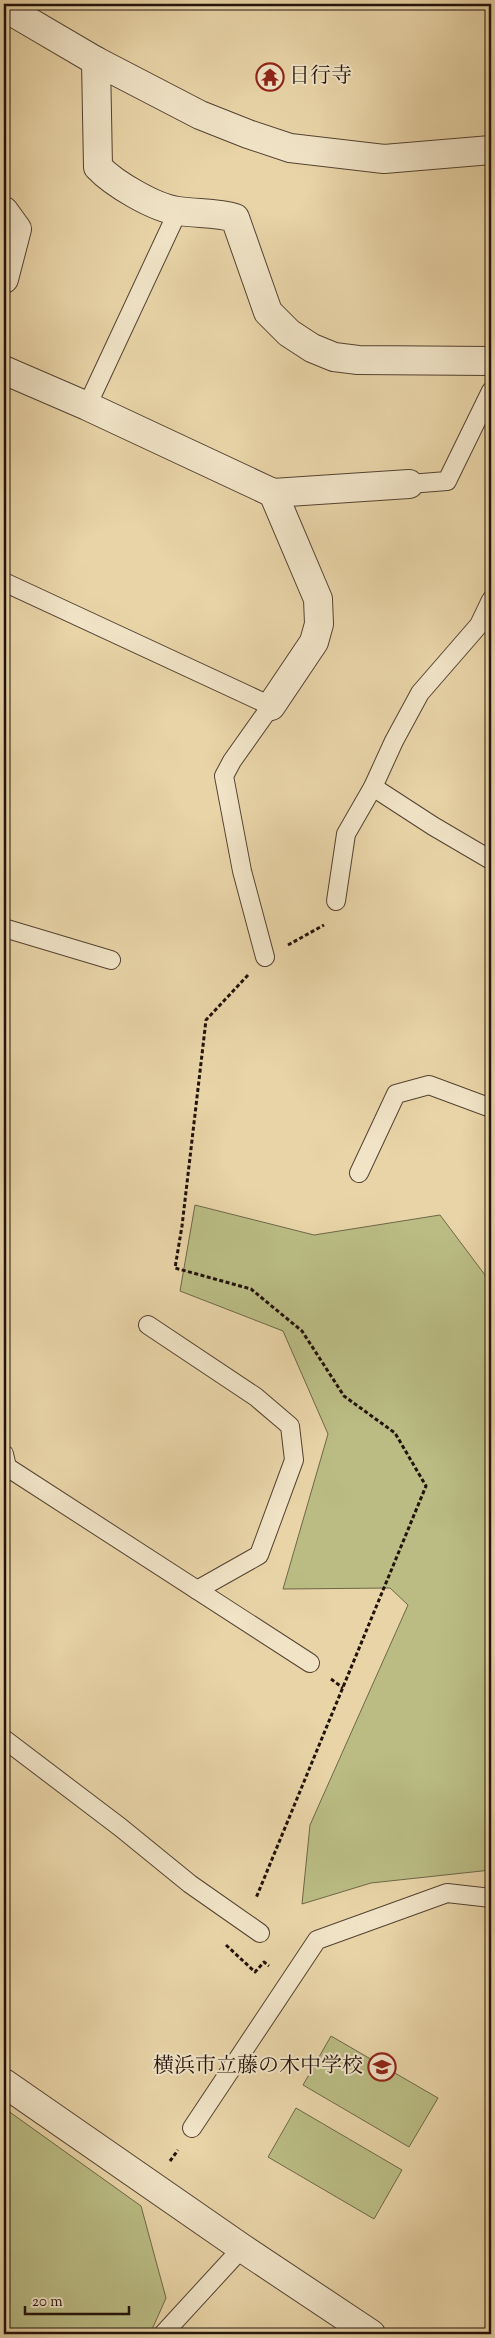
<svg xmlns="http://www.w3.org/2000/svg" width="495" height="2338" font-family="'Sorts Mill Goudy','Noto Serif JP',serif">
	<rect width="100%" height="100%" fill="#e8d4a7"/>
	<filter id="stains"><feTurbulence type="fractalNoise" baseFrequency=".004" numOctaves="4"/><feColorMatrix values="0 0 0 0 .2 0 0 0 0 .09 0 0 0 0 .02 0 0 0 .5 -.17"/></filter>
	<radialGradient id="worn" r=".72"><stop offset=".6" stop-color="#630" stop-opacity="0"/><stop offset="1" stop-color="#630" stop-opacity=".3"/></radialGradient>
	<g fill="#babc84" stroke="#6e6747">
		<polygon points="195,1205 314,1235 440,1215 491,1283 491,1870 371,1883 302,1904 310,1825 408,1605 390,1588 283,1589 328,1434 283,1331 180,1291"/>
		<polygon points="331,2036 438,2098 409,2147 303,2085"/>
		<polygon points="4,2108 141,2206 166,2298 150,2334 4,2334"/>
		<polygon points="296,2108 402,2170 374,2219 268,2157"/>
	</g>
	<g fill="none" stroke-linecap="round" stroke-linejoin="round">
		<g stroke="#544231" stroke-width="20">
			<g id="service">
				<polyline points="87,406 178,211"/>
				<polyline points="409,484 447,481 491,391"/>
				<polyline points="4,582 271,706 232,761 224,776 242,871 265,957"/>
				<polyline points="491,600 479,625 420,693 394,741 373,787 433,826 491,860"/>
				<polyline points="336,901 346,834 373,787"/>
				<polyline points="4,928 111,960"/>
				<polyline points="359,1173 396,1094 429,1085 491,1108"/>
				<polyline points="148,1325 256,1397 290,1426 294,1460 259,1555 197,1590"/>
				<polyline points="4,1454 7,1467 310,1663"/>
				<polyline points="4,1739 120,1827 190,1884 260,1933"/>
				<polyline points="192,2128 317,1940 447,1893 491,1898"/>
				<polyline points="163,2334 242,2248"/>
			</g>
		</g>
		<g stroke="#544231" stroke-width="30">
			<g id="minor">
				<polyline points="4,7 96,61 200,115 248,134 290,148 384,159 491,150"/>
				<path d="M96,61L98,167C114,184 155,208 178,211C198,214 217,212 235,218L268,312L289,333L312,348L334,357L358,360L491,361"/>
				<polyline points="4,211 17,229 4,279"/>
				<polyline points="6,371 87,406 273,493 409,484"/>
				<polyline points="271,706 314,642 319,624 318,599 273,493"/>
				<polyline points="4,2083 242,2248 371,2334"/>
			</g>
		</g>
		<g stroke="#23120a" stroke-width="3" stroke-dasharray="4 2.5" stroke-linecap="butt">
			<polyline points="288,945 324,925"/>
			<polyline points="248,975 206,1020 182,1226 175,1268 251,1289 302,1331 344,1396 395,1433 426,1486 256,1898"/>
			<polyline points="331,1679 343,1688"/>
			<polyline points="226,1945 255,1972 264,1962 269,1966"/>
			<polyline points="170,2161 178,2150"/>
		</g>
		<use href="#service" stroke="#f0e3c6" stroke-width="18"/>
		<use href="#minor" stroke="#f0e3c6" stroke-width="28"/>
	</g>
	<defs>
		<g id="temple-ring" transform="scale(1.4375)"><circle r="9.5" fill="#f0e3c6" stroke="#8f2418" stroke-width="1.5"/><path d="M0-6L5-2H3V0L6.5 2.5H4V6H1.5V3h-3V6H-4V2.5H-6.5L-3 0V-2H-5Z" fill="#8f2418"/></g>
		<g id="school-ring" transform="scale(1.4375)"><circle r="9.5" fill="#f0e3c6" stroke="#8f2418" stroke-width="1.5"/><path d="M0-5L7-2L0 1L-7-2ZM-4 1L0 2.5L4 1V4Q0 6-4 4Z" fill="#8f2418"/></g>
	</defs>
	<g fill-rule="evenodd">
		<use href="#temple-ring" x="270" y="77"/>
		<use href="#school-ring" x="382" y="2067"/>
	</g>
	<g text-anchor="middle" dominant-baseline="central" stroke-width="4" stroke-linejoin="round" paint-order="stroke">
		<g font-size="21" fill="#23120a" stroke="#f0e3c6" text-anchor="start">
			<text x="289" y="77">日行寺</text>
			<text x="363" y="2067" text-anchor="end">横浜市立藤の木中学校</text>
		</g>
	</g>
	<rect width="495" height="2338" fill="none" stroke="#e8d4a7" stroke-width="20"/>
	<rect x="5" y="5" width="485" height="2328" fill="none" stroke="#23120a" stroke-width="2.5"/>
	<rect x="10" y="10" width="475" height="2318" fill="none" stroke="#23120a"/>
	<path d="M25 2306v8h104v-8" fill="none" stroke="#23120a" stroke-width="2.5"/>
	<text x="32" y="2306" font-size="15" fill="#23120a" stroke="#f0e3c6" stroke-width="4" paint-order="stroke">20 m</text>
	<rect width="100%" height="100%" filter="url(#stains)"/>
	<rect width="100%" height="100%" fill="url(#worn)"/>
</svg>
